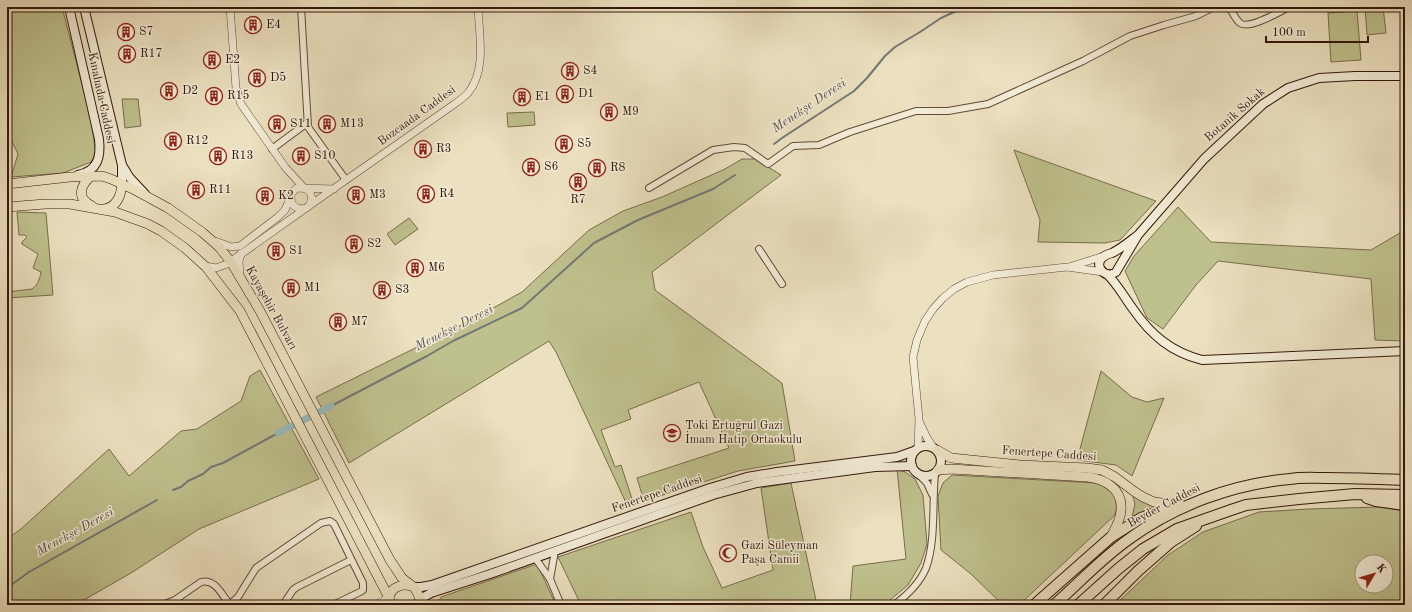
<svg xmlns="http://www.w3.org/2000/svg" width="1412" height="612" font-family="'Old Standard TT',serif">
	<rect width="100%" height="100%" fill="#ebe0bf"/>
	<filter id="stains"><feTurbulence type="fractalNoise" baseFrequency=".005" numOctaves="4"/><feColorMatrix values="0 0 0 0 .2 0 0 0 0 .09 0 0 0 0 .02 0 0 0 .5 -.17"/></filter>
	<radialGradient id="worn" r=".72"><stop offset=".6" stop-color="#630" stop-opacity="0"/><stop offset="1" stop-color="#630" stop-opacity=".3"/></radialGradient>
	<g fill="#bec08d" stroke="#796c4c" fill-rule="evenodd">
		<polygon points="7,7 62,7 90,115 96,153 91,162 63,173 11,177 18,154 7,131"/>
		<polygon points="1365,7 1383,7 1386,33 1367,35"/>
		<polygon points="1357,11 1361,60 1331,62 1328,13"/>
		<polygon points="122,99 138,99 141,126 125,128"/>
		<polygon points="534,112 535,125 508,127 507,113"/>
		<polygon points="1014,150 1156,201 1120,240 1105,243 1038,242 1040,220"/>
		<polygon points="742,159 755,159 781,175 652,272 655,290 782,383 795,461 738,471 644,501 637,478 729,448 699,382 628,410 631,419 601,430 615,467 621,465 634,505 628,507 556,352 549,341 349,463 316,397 468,322 522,292 589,230 623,211 662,197 725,169"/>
		<polygon points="1178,207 1211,242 1371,250 1405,230 1405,341 1375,340 1371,279 1218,261 1196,285 1163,329 1147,318 1125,271 1134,256"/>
		<path d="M17,212L46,213L53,295L7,298V292L32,289C38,285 40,278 41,272L33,268L38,254L22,244V242L27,237L25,235H19Z"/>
		<polygon points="409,218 418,229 395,245 387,234"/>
		<polygon points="260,370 319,479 199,529 131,573 75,605 7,605 7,539 21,529 109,449 129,476 181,431 197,429 241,401 250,376"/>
		<polygon points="1101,371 1132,397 1147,402 1164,398 1132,476 1116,465 1077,460"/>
		<polygon points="897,469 905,472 915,479 923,495 927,544 921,563 908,585 884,605 850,605 853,566 906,559"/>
		<path d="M952,475L1096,483C1114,488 1119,497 1115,515L1019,605H1003L971,574L941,550L938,496L943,483Z"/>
		<polygon points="791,483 817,605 581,605 558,557 691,512 703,547 722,588 773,570 761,488"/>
		<polygon points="1132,493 1157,507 1132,517 1135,504"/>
		<path d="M1378,507L1405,511V605H1115L1168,555L1203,532L1259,512L1309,509ZM1362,562H1386V586H1362Z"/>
		<polygon points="537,564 556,605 437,605 441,597"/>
	</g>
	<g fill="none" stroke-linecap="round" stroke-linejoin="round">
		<g stroke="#717974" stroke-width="2">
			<polyline points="774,144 782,138 854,91 867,78 885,56 895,47 920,32 941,18 954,12 972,7"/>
			<polyline points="331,406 427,356 453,341 522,308 594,243 638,220 713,189 735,175"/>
			<polyline points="173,490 181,487 188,481 203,474 211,467 223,463 278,433"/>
			<polyline points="7,588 29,572 157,500"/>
		</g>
		<polyline stroke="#9abbba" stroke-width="7" points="278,433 331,406"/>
		<g stroke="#624939" stroke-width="8">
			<g id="minor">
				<polyline points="301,7 308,127 346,180"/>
				<path d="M1229,7C1232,11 1235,19 1240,23C1249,30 1279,12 1289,7"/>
				<polyline points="272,149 307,123"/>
				<polyline points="649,188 713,150 734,147 745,148 768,164 793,146 819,145 850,132 916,111 948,111 988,104 1083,61 1130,36 1164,25 1196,16 1214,7"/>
				<polyline points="759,249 782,284"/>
				<polyline points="918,474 927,483 932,494"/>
				<polyline points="535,558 550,579 561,605"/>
				<polyline points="550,579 555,551"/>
				<path d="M162,605L175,600L201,582C215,578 222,595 230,605"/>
				<polyline points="229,605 238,597 256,568 321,523 330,521 334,524 363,583 363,590 360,592 333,605"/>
				<polyline points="283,605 293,590 297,587 351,560"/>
				<path d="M894,605C906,596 920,583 926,568C936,541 932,503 935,474"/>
			</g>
		</g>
		<g stroke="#624939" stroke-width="8">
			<g id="tertiary">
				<path d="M334,189L297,188C285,196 292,212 306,208L456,103C460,100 464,97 468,93C487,70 479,34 478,7"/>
				<polyline points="215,241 231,247 240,246 278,217 285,210 290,199"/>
				<polyline points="205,266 216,268 227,264 309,206 312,199 310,192 304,188 285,167 241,104 236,88 230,7"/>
				<polyline points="1069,267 1104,256"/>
				<polyline points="240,276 239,262 241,253"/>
				<polyline points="920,423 927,438 933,447"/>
				<polyline points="918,448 919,419 913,357 917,340 925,321 933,309 943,298 954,289 967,282 993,275 1067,267 1103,272"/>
				<polyline points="375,605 389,598"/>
			</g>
		</g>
		<g stroke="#34170c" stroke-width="10">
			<g id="secondary">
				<path d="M69,7L99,139C101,157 98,171 78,175"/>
				<polyline points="84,7 122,165 122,184"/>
				<polyline points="122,165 130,178 145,194"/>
				<path d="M1138,235C1130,241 1122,248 1112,253C1108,254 1104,255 1101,259C1096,266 1102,274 1110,275L1116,272L1138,235L1204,159L1263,104L1288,88L1319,78L1355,76H1405"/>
				<path d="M1107,274C1118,285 1124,297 1133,309C1151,335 1171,352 1202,360L1405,351"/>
				<circle cx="926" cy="461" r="15"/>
				<polyline points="414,587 421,587 432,585 710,488 747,477 777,472 897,457 914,451"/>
				<polyline points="420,599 431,593 490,574 713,495 757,483 875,467 912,466"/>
			</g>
		</g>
		<g stroke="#34170c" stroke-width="10">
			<g id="primary">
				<path d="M91,176C80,186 76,198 92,206"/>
				<polyline points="7,184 70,177 102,176 111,179 135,190 168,208 202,232 219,247 231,262 260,311 390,560 402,578 411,585"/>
				<polyline points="7,207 45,204 70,204 115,212 148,224 161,231 185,248 206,267 240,311 389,598"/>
				<path d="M104,209C117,207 121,196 122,184"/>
				<polyline points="937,450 951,458 1020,465 1087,468 1102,470 1115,477 1135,492 1143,497 1154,502 1168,504 1178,503"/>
				<path d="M938,470L951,469L1087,477C1105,479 1123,489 1121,510C1121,519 1115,529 1111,537"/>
				<path d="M391,605C384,590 401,581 414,587L418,594L422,605"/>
			</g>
		</g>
		<g stroke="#34170c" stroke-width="12">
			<g id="trunk">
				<polyline points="1367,498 1376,501 1405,505"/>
				<polyline points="1034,605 1111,537 1141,518 1157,512 1180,505"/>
				<path d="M1054,605C1079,583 1102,558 1129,539C1176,505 1233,484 1290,479C1302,477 1314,478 1326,478C1352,478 1379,479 1405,480"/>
				<polyline points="1078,605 1118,569 1143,549 1177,529 1231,510 1246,505 1299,499 1355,494 1405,495"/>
				<polyline points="1104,605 1138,571 1171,542 1196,526"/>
			</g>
		</g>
		<use href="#minor" stroke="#f2ebd5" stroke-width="6"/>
		<use href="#tertiary" stroke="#f2ebd5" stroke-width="7"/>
		<use href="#secondary" stroke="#f2ebd5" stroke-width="8"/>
		<use href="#primary" stroke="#ebe0bf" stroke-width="9"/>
		<use href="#trunk" stroke="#ebe0bf" stroke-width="10"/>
	</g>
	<defs>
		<g id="building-ring" transform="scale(0.9)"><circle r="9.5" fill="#f2ebd5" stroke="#8f2418" stroke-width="1.5"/><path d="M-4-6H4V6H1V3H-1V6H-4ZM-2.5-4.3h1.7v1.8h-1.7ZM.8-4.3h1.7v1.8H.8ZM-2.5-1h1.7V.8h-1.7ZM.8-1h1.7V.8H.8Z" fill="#8f2418"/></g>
		<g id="school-ring" transform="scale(0.9)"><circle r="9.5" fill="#f2ebd5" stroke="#8f2418" stroke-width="1.5"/><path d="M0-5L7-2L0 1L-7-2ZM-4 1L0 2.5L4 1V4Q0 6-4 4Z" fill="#8f2418"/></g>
		<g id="mosque-ring" transform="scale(0.9)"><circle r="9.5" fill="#f2ebd5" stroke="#8f2418" stroke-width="1.5"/><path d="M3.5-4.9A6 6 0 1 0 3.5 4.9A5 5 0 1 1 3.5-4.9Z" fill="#8f2418"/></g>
	</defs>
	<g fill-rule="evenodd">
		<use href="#building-ring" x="253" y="25"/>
		<use href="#building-ring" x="126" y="32"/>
		<use href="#building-ring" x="127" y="54"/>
		<use href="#building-ring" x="212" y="60"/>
		<use href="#building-ring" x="570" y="71"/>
		<use href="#building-ring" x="257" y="78"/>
		<use href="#building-ring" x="169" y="91"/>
		<use href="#building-ring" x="565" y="94"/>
		<use href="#building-ring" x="214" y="96"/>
		<use href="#building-ring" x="522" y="97"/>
		<use href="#building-ring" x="609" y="112"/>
		<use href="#building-ring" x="277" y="124"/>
		<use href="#building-ring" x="327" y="124"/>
		<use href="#building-ring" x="173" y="141"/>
		<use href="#building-ring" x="564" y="144"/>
		<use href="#building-ring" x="423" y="149"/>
		<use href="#building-ring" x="218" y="156"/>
		<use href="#building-ring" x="301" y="156"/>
		<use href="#building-ring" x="531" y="167"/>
		<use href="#building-ring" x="597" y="168"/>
		<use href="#building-ring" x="578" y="182"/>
		<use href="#building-ring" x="196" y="190"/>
		<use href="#building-ring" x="426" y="194"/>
		<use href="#building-ring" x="356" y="195"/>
		<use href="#building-ring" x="265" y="196"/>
		<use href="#building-ring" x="354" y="244"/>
		<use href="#building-ring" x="276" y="251"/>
		<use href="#building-ring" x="415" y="268"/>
		<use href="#building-ring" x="291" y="288"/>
		<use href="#building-ring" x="382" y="290"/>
		<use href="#building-ring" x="338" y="322"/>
		<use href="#school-ring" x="672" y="433"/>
		<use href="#mosque-ring" x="728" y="553"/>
	</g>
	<g text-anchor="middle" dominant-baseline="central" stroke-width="3" stroke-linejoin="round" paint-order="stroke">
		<g font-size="12" fill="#34170c" stroke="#f2ebd5" text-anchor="start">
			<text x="266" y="25">E4</text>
			<text x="139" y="32">S7</text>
			<text x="140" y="54">R17</text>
			<text x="225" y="60">E2</text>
			<text x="583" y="71">S4</text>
			<text x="270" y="78">D5</text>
			<text x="182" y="91">D2</text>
			<text x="578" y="94">D1</text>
			<text x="227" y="96">R15</text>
			<text x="535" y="97">E1</text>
			<text x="622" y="112">M9</text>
			<text x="290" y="124">S11</text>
			<text x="340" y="124">M13</text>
			<text x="186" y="141">R12</text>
			<text x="577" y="144">S5</text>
			<text x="436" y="149">R3</text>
			<text x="231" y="156">R13</text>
			<text x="314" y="156">S10</text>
			<text x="544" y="167">S6</text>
			<text x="610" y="168">R8</text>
			<text x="209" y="190">R11</text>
			<text x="439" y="194">R4</text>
			<text x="369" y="195">M3</text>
			<text x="278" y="196">K2</text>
			<text x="578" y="200" text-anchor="middle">R7</text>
			<text x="367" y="244">S2</text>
			<text x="289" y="251">S1</text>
			<text x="428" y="268">M6</text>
			<text x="304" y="288">M1</text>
			<text x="395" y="290">S3</text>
			<text x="351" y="322">M7</text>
			<text x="685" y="426">Toki Ertuğrul Gazi<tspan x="685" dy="14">İmam Hatip Ortaokulu</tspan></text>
			<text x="741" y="546">Gazi Süleyman<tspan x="741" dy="14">Paşa Camii</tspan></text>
		</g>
		<g font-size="12" fill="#34170c" stroke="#f2ebd5">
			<text transform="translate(101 98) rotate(78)">Kınalıada Caddesi</text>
			<text transform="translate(1235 115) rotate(-41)">Botanik Sokak</text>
			<text transform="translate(417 116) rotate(-36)">Bozcaada Caddesi</text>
			<text transform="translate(271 308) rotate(61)">Kayaşehir Bulvarı</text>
			<text transform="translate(1049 454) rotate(4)">Fenertepe Caddesi</text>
			<text transform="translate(657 494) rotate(-19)">Fenertepe Caddesi</text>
			<text transform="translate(1164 506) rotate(-28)">Beyder Caddesi</text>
		</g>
		<g font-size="13" font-style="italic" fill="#585049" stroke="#f2ebd5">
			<text transform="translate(809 106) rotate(-34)">Menekşe Deresi</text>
			<text transform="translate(454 328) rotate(-27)">Menekşe Deresi</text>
			<text transform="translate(75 532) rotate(-29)">Menekşe Deresi</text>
		</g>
	</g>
	<rect width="1412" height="612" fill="none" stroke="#ebe0bf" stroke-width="24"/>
	<rect x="8" y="8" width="1396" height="596" fill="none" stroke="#34170c" stroke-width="2"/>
	<rect x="12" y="12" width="1388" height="588" fill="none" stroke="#34170c"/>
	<g transform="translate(1374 574) rotate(52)"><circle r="19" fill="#f2ebd5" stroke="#a69685"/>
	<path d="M0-3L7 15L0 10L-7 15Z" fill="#8f2418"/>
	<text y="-6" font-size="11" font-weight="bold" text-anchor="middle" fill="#34170c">K</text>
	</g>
	<path d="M1266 36v6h102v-6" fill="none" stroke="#34170c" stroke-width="2"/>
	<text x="1272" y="36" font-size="12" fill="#34170c" stroke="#f2ebd5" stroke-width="3" paint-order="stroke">100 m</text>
	<rect width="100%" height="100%" filter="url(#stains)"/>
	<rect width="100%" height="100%" fill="url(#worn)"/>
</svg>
